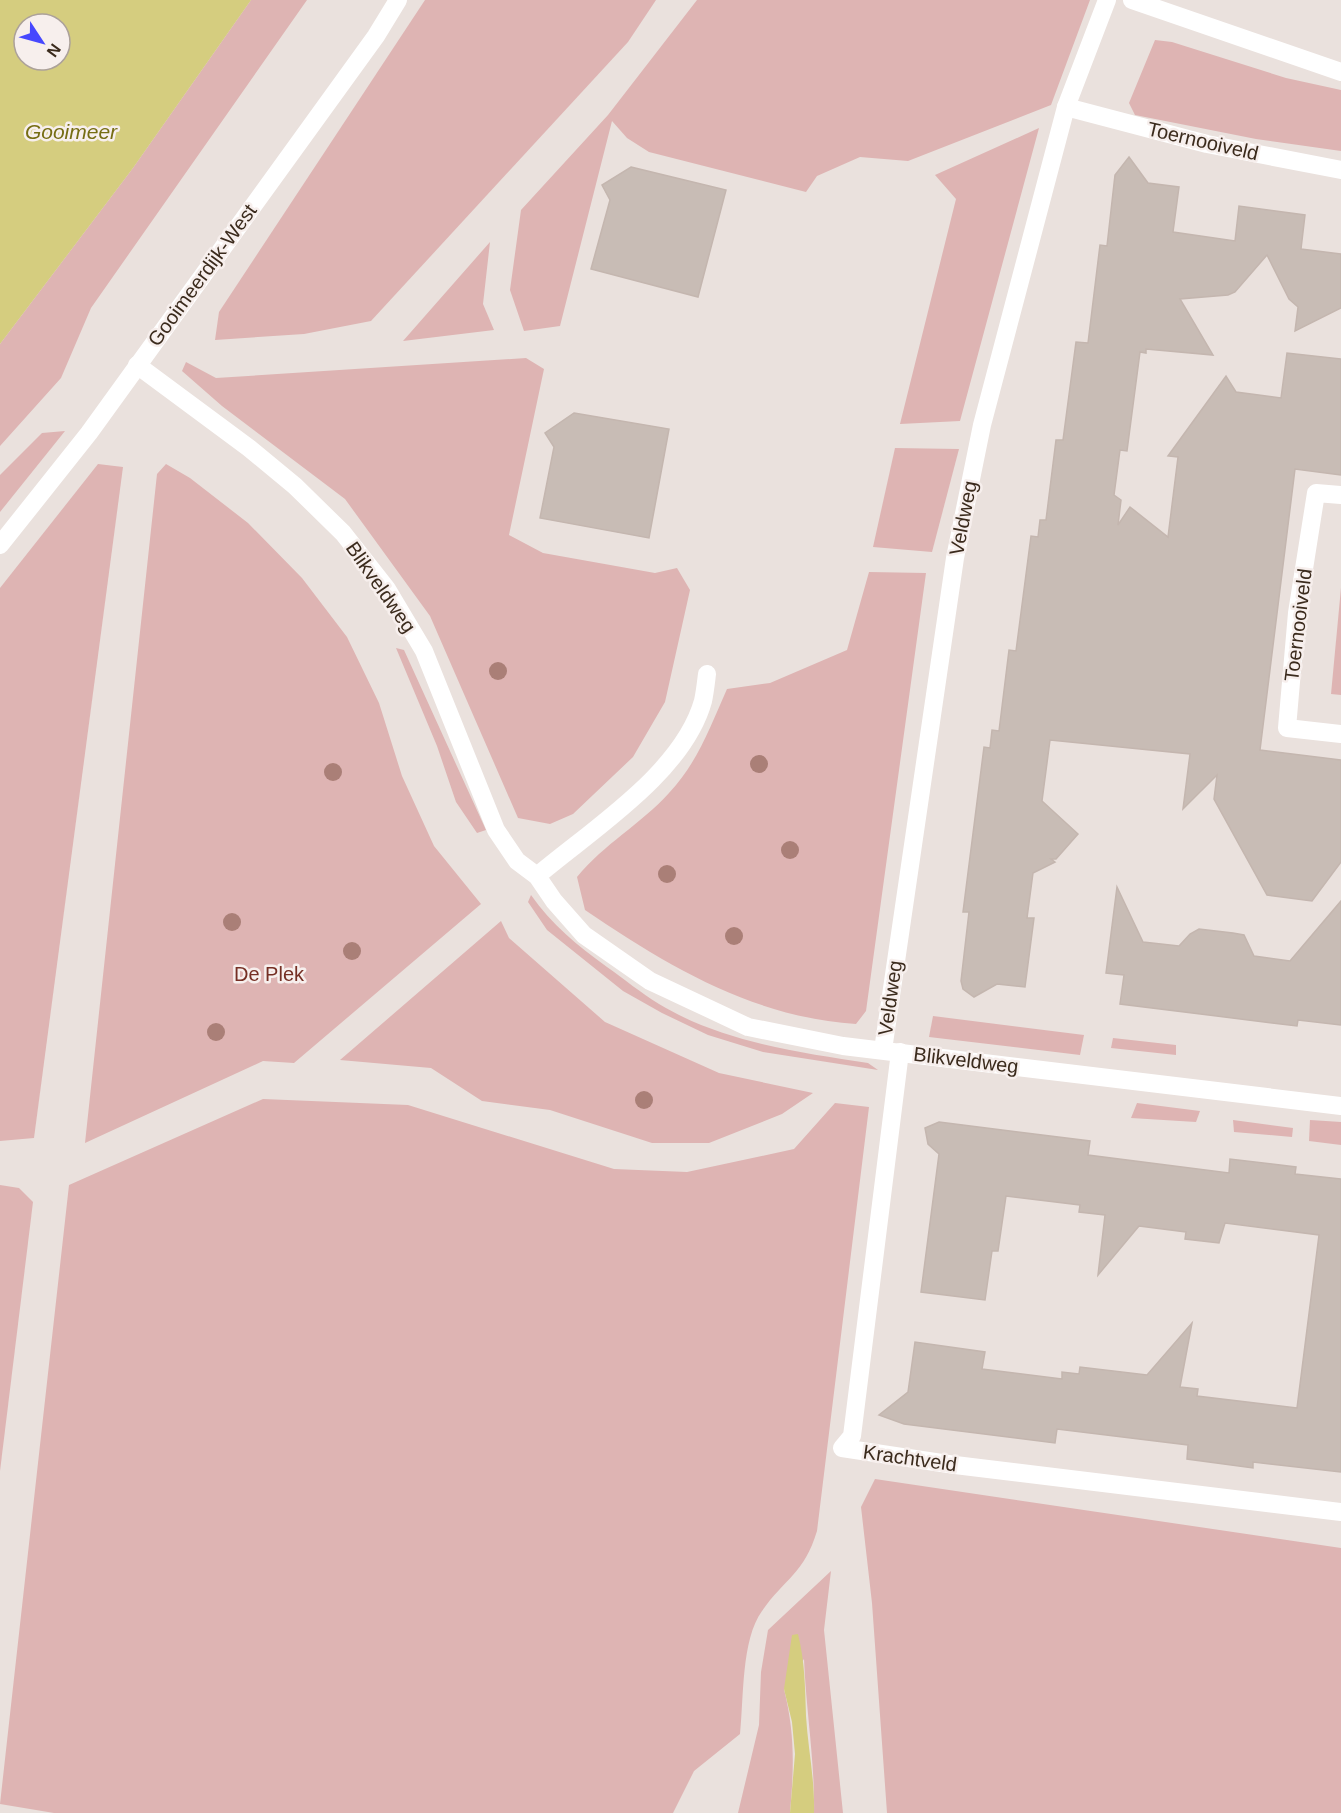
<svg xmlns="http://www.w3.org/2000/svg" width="1341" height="1813" font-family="Helvetica,sans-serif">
	<rect width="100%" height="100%" fill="#eae1dd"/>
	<g fill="#deb4b3">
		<polygon points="251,0 307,0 91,308 61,378 0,446 0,344 133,168"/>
		<polygon points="425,0 656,0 628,42 371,321 304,334 215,340 219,312"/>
		<polygon points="697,0 1090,0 1051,105 908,161 860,157 817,176 806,192 649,152 627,138 612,121 560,326 524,331 510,290 521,210 608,115"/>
		<polygon points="1155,40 1172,42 1286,78 1341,90 1341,151 1256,139 1135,115 1129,103"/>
		<polygon points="1039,128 960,421 900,424 956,199 935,175"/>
		<polygon points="490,242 483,304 494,330 403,341"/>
		<polygon points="526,358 544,369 509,535 543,553 655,573 677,568 690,590 665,702 633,757 573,814 550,824 518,818 430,616 345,499 222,406 182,371 186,362 216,378"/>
		<polygon points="65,431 0,512 0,475 42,433"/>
		<polygon points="895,448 959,449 932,552 873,547"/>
		<polygon points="98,464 123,467 34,1138 0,1141 0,588"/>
		<polygon points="166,464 190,478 248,523 302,578 347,637 379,703 402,776 434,846 481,904 294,1063 263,1061 85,1143 157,474"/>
		<path d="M869,572L926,573L866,1011L856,1024C753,1017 669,967 585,910L577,877C604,844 641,824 669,793C698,762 710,727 727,689L770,683L847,650Z"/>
		<polygon points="1341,588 1341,695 1331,694"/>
		<polygon points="396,648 404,650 486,830 477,833 456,802 437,746"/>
		<path d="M531,895C551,924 578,946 607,967C624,979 641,993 659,1004C722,1042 797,1052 868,1063L878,1070L763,1052L708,1035L662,1013L623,991L547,930L528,902Z"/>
		<polygon points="501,921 509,938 605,1022 719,1073 813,1093 782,1114 709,1143 652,1143 550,1110 482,1101 431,1068 340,1060"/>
		<polygon points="933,1016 1084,1035 1080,1055 929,1037"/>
		<polygon points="1113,1038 1176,1045 1176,1055 1111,1048"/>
		<path d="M263,1099L408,1105L614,1169L687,1172L794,1149L835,1103L869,1107L817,1531C804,1574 785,1578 762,1611C741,1640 744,1698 740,1734L694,1771L673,1813H54L0,1804L69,1185Z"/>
		<polygon points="1137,1103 1200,1111 1196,1122 1131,1118"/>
		<polygon points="1233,1120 1293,1128 1292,1137 1234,1132"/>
		<polygon points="1310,1120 1341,1122 1341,1145 1309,1141"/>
		<polygon points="0,1185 19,1188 33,1202 0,1471"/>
		<polygon points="875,1479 1341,1548 1341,1813 887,1813 872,1603 861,1507"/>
		<path d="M831,1571L824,1630L843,1813H814C815,1762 806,1710 804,1659L784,1689C795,1734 794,1767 790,1813H738L759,1725L761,1672L768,1630Z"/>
	</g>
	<g fill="#d5cd7f" fill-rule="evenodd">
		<path d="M0,0H251L133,168L0,344ZM24,24H60V60H24Z"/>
		<path d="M798,1634C805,1662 805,1688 806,1716C808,1749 815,1780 814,1813H790L795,1754L792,1722L784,1689L792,1635Z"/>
	</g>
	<g fill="#c8bcb5" stroke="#c4b6af" stroke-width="1.5">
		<polygon points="1129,157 1148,183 1179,187 1173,232 1235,241 1239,206 1305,215 1301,249 1341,254 1341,308 1295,331 1298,307 1289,299 1267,255 1235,292 1228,295 1180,299 1213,355 1146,349 1146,353 1140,352 1127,451 1120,450 1114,495 1121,500 1118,525 1130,507 1168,537 1178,457 1168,456 1226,376 1236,392 1281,398 1287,353 1341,359 1341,475 1295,469 1260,750 1341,760 1341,862 1312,901 1267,895 1214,799 1217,775 1183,809 1190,754 1050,740 1042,801 1078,834 1056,859 1051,859 1055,862 1033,873 1027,918 1034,918 1025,987 997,984 974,997 963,989 961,981 969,912 963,912 984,747 990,748 992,730 999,731 1009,650 1016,651 1031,536 1038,537 1040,520 1046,520 1056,440 1063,440 1076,342 1088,343 1100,245 1107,246 1115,175"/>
		<polygon points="631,167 726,190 698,297 591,269 610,200 602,185"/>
		<polygon points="574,413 669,429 649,538 540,518 554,447 545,433"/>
		<polygon points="1117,887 1143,942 1179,946 1190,934 1199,929 1233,933 1244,935 1254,956 1290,961 1341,901 1341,1025 1298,1020 1297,1026 1120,1004 1124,975 1106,973"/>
		<polygon points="939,1122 1090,1141 1088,1155 1229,1173 1230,1159 1296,1167 1295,1174 1341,1179 1341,1472 1253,1462 1253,1468 1187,1459 1188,1445 1057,1429 1055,1443 904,1424 879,1415 908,1392 915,1342 985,1352 982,1369 1062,1379 1062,1372 1079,1374 1080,1367 1147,1375 1192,1323 1180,1387 1198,1389 1197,1396 1297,1408 1319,1235 1225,1223 1219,1243 1185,1239 1186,1232 1139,1226 1098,1275 1105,1215 1079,1212 1080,1205 1006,1196 998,1251 992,1251 985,1300 921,1292 939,1154 928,1144 925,1128"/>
	</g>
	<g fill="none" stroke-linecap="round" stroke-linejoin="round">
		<g stroke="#fff" stroke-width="18">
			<polyline points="1132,0 1341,72"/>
			<polyline points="1066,107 1207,144 1341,170"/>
			<polyline points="137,365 249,448 295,486 343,533 387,589 424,651 496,830 517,861 537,876 554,901 584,935 650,981 748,1027 843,1046 1341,1106"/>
			<polyline points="1341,495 1316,493 1297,613 1287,728 1341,734"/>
			<polyline points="0,545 89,433 376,36 398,0"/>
			<path d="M537,876C591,830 683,773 703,701C705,692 706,682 707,674"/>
			<polyline points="883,1050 955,558 982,425 1066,107 1107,0"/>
			<polyline points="900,1052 852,1436 842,1448 955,1465 1341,1512"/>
		</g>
	</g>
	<g fill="#aa7f77">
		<circle cx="498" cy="671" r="9"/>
		<circle cx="759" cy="764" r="9"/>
		<circle cx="333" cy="772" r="9"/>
		<circle cx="790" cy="850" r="9"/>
		<circle cx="667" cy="874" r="9"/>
		<circle cx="232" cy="922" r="9"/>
		<circle cx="734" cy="936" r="9"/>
		<circle cx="352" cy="951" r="9"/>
		<circle cx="216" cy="1032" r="9"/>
		<circle cx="644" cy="1100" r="9"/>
	</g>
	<g text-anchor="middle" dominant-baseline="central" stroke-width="5" stroke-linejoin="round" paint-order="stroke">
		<g font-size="20" fill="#3b2b1d" stroke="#f7efed">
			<text transform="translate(1203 141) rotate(13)">Toernooiveld</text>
			<text transform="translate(202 275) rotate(-54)">Gooimeerdijk-West</text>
			<text transform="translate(963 518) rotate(-79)">Veldweg</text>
			<text transform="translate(381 587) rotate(55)">Blikveldweg</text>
			<text transform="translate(1298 625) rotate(-83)">Toernooiveld</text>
			<text transform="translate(890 998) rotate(-82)">Veldweg</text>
			<text transform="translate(966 1060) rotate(7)">Blikveldweg</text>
			<text transform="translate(910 1458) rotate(8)">Krachtveld</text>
		</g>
		<g font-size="20" fill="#752f24" stroke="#f7efed">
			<text x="269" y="974">De Plek</text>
		</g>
		<g font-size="21" font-style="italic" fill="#766d13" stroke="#f7efed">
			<text x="71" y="131">Gooimeer</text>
		</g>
	</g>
	<g transform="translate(42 42) rotate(126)"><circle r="28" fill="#f7efed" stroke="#aca19a" stroke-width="1.5"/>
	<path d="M0-4.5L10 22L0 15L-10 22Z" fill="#4748fe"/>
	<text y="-9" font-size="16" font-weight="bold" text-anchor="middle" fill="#3b2b1d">N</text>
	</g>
</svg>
